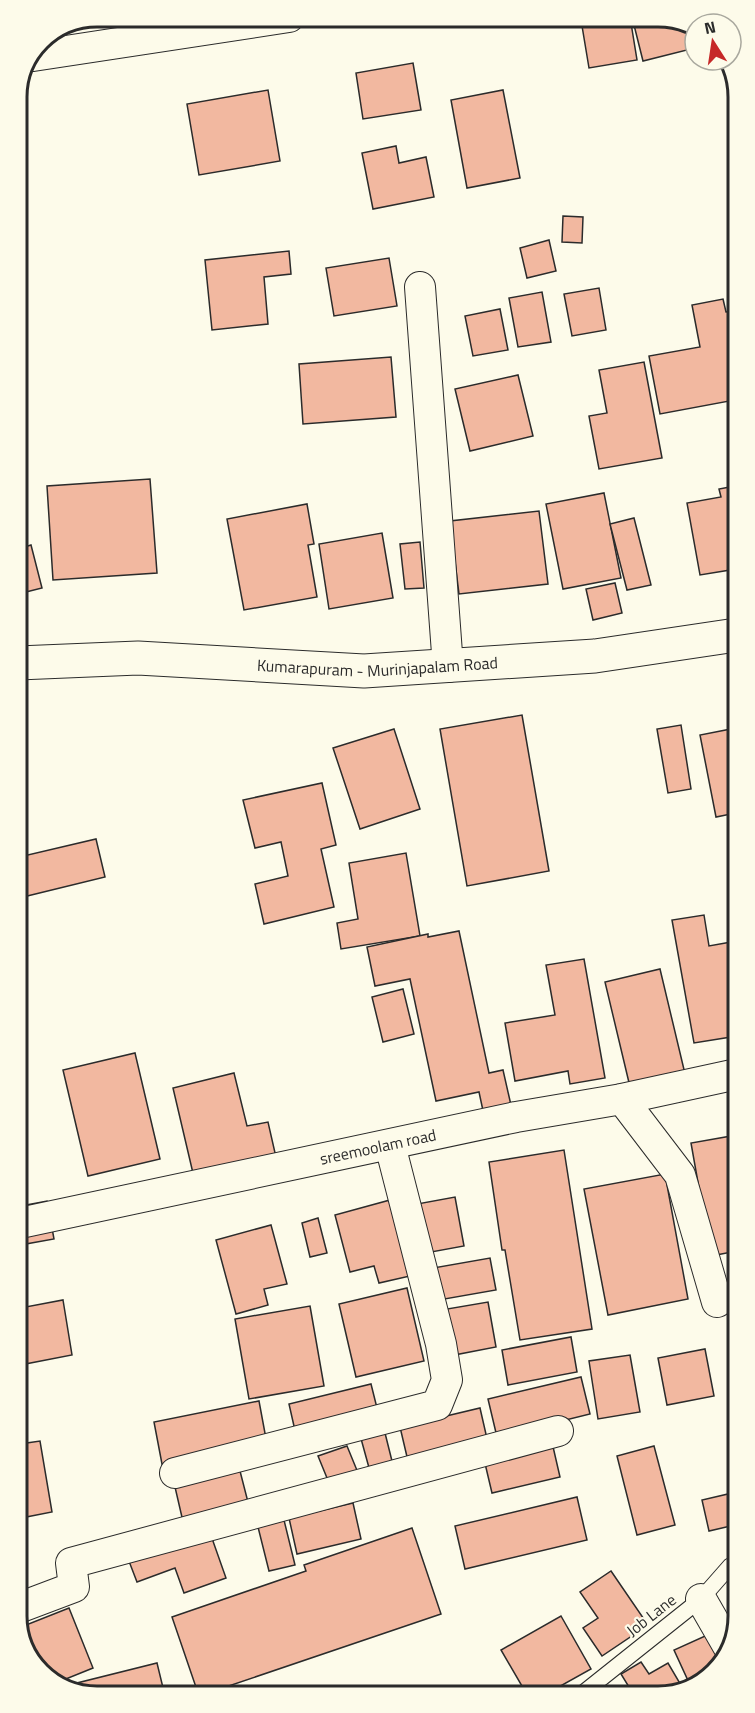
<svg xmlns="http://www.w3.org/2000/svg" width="755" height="1713" font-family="'Titillium Web',sans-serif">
	<rect width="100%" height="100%" fill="#fdfbea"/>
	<g fill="#f2b8a0" stroke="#2b2b2b" stroke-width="1.5">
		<polygon points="571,17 630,17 637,60 589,68 581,20 572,22"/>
		<polygon points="651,17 664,17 695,29 695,48 643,61 633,21"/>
		<polygon points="413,63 421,110 363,119 356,73"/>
		<polygon points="268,90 280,161 199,175 187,104"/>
		<polygon points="503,90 520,178 467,188 451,100"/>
		<polygon points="396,146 399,163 426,157 434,197 373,209 362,153"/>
		<polygon points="563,216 583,217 582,243 562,242"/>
		<polygon points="549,240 556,271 527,278 520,248"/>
		<polygon points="289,251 291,274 264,277 268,324 212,330 205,260"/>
		<polygon points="389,258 397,306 334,316 326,268"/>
		<polygon points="599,288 606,330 572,336 564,294"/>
		<polygon points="542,292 551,342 518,347 509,298"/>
		<polygon points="723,299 726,312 735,311 735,400 660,414 649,356 700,347 692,305"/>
		<polygon points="500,309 508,350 473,356 465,316"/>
		<polygon points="391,357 396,417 303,424 299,364"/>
		<polygon points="644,362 662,458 599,469 589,416 607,413 599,370"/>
		<polygon points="518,375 533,436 470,451 455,389"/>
		<polygon points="150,479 157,573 53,580 47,486"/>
		<polygon points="735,486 736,569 700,575 687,503 721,497 719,489"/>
		<polygon points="604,493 621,578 563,589 546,504"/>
		<polygon points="307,504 314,544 308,545 317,597 244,610 227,519"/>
		<polygon points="539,511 548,584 459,594 450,521"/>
		<polygon points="634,518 651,585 627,590 610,524"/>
		<polygon points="382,533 393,598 329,609 319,544"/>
		<polygon points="420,542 424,588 405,589 400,544"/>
		<polygon points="31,545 42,588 18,594 18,549"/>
		<polygon points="615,583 622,613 593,620 586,589"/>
		<polygon points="522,715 549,871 467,886 440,729"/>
		<polygon points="681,725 691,789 668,793 657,729"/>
		<polygon points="736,728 736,813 716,817 700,735"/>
		<polygon points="394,729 420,809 360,829 333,748"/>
		<polygon points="322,783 336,845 321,849 334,907 264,924 255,884 288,876 281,842 255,848 243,800"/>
		<polygon points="96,839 105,877 19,898 19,857"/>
		<polygon points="406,853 420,936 341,949 337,923 358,919 349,863"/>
		<polygon points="704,915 709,946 737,941 737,1036 694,1043 672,920"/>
		<polygon points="459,931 489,1073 503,1070 513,1114 485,1120 479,1092 436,1101 410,979 375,986 367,947 428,934 428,937"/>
		<polygon points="584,959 605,1078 570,1084 568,1071 515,1081 505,1023 555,1015 546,965"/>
		<polygon points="660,969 686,1078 631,1091 605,982"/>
		<polygon points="403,989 414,1034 383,1042 372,997"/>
		<polygon points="135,1053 160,1159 88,1176 63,1070"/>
		<polygon points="234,1073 247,1126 268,1122 278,1166 196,1186 173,1088"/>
		<polygon points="737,1135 737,1251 711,1256 691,1143"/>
		<polygon points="564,1150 592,1329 520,1340 505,1250 502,1250 489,1162"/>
		<polygon points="665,1174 688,1299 608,1315 584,1189"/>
		<polygon points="455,1197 464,1246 426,1253 417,1204"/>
		<polygon points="390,1200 410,1276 379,1283 374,1266 350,1272 335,1215"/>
		<polygon points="47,1201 54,1239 20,1245 20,1206"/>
		<polygon points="318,1218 327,1253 310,1257 302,1223"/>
		<polygon points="271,1225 287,1284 264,1289 268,1305 236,1314 216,1240"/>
		<polygon points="490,1258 496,1290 439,1300 433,1268"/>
		<polygon points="407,1288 424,1361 356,1377 339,1304"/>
		<polygon points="63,1300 72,1355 20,1365 20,1308"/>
		<polygon points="488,1302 496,1347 449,1356 441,1310"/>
		<polygon points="310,1306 324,1386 249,1399 235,1319"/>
		<polygon points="571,1337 577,1372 508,1385 502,1350"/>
		<polygon points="705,1349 714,1396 667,1405 658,1358"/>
		<polygon points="630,1355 640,1412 598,1419 589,1361"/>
		<polygon points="581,1377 590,1414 497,1437 488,1399"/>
		<polygon points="371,1384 379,1416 296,1435 289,1404"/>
		<polygon points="259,1401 267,1444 162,1464 154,1422"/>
		<polygon points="480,1408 488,1443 408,1461 400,1427"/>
		<polygon points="384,1429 394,1469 371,1475 360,1435"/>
		<polygon points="551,1438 560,1477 492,1493 483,1455"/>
		<polygon points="40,1441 52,1512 21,1518 20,1444"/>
		<polygon points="347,1446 363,1485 334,1495 318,1456"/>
		<polygon points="654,1446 675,1525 637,1535 617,1456"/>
		<polygon points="240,1471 250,1510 184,1526 175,1487"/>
		<polygon points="728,1494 735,1525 709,1531 702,1500"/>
		<polygon points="577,1497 587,1540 465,1569 455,1526"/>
		<polygon points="353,1503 361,1539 297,1554 289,1518"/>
		<polygon points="283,1516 295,1565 269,1571 257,1523"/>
		<polygon points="208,1527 226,1578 184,1593 175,1568 137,1582 127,1556"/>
		<polygon points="412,1528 441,1614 199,1696 172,1617 306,1571 304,1565"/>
		<polygon points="611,1571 648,1625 602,1656 583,1628 598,1618 580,1592"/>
		<polygon points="69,1608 93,1668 56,1683 48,1680 32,1654 30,1655 21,1642 21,1627"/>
		<polygon points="561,1616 591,1669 548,1693 526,1693 501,1650"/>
		<polygon points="714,1632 725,1655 722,1665 691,1687 674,1650"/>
		<polygon points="641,1662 649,1674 668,1663 685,1692 632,1692 621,1674"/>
		<polygon points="157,1663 165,1696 91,1696 65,1686"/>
	</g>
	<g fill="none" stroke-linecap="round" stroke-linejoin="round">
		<g stroke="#2b2b2b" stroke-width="17">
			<polyline id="lane" points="583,1693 701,1599 730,1566 738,1562"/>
		</g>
		<g stroke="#2b2b2b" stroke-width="32">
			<g id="street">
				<polyline points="33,56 289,17"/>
				<polyline points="420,287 448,667"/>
				<polyline points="622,1099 680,1175 717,1302"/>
				<path id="s1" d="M20,1223L516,1117L622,1099L737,1074"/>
				<polyline points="175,1473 437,1405 447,1380 441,1344 390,1145"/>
				<polyline points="701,1599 728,1646"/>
				<polyline points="21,1607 74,1587 71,1563 558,1431"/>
			</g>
		</g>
		<g stroke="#2b2b2b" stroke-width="35">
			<g id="secondary">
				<path id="s2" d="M18,663L138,658L364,671L595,656L736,635"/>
			</g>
		</g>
		<use href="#lane" stroke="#fdfbea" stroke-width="15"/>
		<use href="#street" stroke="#fdfbea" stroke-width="30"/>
		<use href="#secondary" stroke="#fdfbea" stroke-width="33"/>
	</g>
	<g text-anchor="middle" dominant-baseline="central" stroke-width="4.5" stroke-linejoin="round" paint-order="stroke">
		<g font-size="16" fill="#2b2b2b" stroke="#fdfbea">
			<text stroke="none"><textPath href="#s2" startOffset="360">Kumarapuram - Murinjapalam Road</textPath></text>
			<text stroke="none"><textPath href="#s1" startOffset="366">sreemoolam road</textPath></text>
			<text transform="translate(651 1615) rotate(-38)">Job Lane</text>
		</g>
	</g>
	<path d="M0 0H755V1713H0ZM97 27H658A70 70 0 0 1 728 97V1616A70 70 0 0 1 658 1686H97A70 70 0 0 1 27 1616V97A70 70 0 0 1 97 27Z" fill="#fdfbea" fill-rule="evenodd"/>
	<path fill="none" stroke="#2b2b2b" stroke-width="3" d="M97 27H658A70 70 0 0 1 728 97V1616A70 70 0 0 1 658 1686H97A70 70 0 0 1 27 1616V97A70 70 0 0 1 97 27Z"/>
	<g transform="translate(713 42) rotate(348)"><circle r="28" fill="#fdfbea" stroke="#a9a89e" stroke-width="1.5"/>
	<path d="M0-4.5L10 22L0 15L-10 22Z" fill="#c62828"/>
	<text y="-9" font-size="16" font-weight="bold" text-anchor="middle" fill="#2b2b2b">N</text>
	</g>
</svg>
